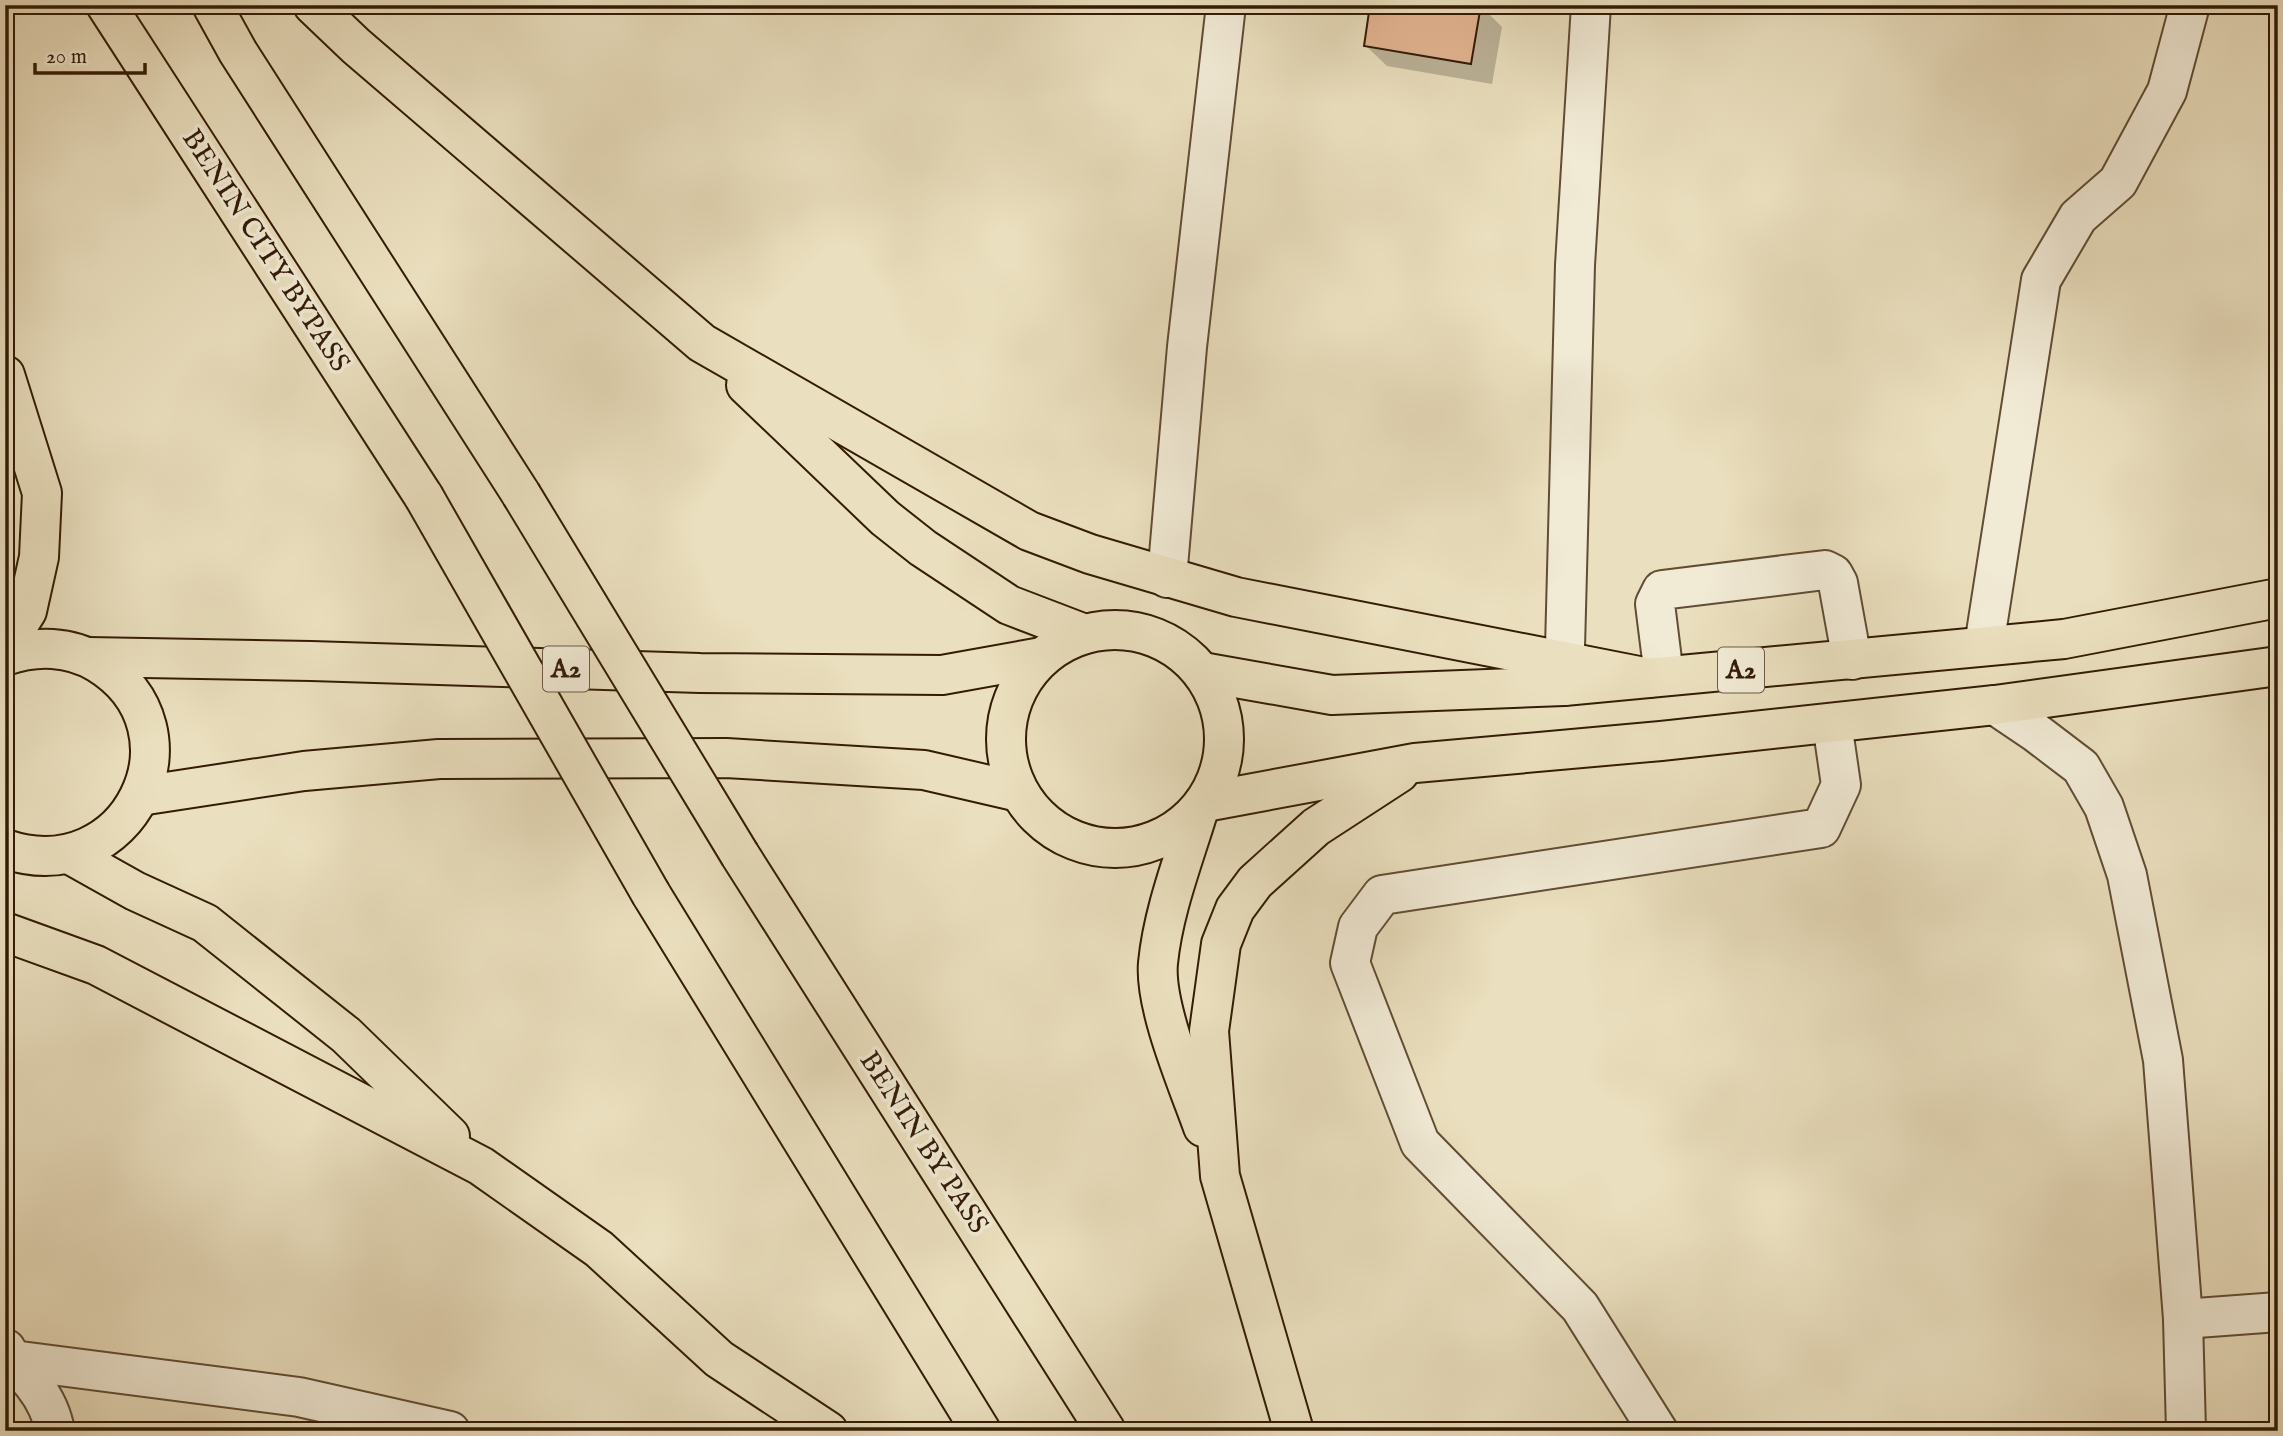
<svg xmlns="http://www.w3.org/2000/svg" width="2283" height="1436" font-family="'IM FELL English',serif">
	<rect width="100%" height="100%" fill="#eadfbe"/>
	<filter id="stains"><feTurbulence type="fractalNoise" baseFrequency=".00286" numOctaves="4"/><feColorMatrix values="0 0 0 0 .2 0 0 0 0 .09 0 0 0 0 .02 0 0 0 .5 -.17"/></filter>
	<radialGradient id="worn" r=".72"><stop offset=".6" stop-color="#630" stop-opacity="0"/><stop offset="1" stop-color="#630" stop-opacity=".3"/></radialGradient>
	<polygon fill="#0003" points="1481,6 1502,27 1492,84 1387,66 1365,45"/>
	<polygon fill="#e3b592" stroke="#331b06" stroke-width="2" points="1370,5 1481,5 1471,64 1364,46"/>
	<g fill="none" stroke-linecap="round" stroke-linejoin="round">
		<g stroke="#614c34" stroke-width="42">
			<g id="minor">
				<polyline points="1167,578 1187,347 1226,5"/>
				<polyline points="1984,646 2041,280 2078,217 2118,182 2167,91 2190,5"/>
				<polyline points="1664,676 1655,604 1662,590 1825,570 1833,574 1838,583 1852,660"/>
				<polyline points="1564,686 1575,265 1591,5"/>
				<polyline points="1995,705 2035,732 2081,767 2104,807 2127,875 2163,1060 2183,1319 2186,1431"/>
				<polyline points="2183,1319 2278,1312"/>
				<path d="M6,1349C12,1363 24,1372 34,1385C44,1398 52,1414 55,1431"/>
				<polyline points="5,1359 299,1397 450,1431"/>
				<polyline points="1658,1431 1580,1307 1420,1143 1350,963 1358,927 1382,895 1821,828 1841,785 1832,723"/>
			</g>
		</g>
		<g stroke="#331b06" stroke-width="42">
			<g id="highway">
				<polyline points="106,5 424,497"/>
				<polyline points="212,5 238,52 521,494"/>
				<polyline points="313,5 356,46 702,343 1029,531 1090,554 1236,597 1649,678"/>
				<polyline points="5,375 42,493 39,557 27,611 5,646"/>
				<polyline points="746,385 885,518 923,548 1009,605 1085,634"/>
				<circle cx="1115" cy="739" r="109"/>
				<path d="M5,656C36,645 70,646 98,663C207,730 129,891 5,849"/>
				<polyline points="88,657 311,661 700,673 942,675 1042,657"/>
				<polyline points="1202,672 1332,695 1564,686 2064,639 2278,598"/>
				<polyline points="140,796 304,771 439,759 726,758 924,770 1019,792"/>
				<polyline points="1205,802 1415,763 1661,741 1995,705 2278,666"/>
				<path d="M1198,812C1183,861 1163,912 1158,963C1154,1006 1188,1085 1203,1127"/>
				<polyline points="69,854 135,891 205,923 346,1035 450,1136"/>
				<polyline points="740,855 1106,1431"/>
				<polyline points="651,894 981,1431"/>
				<polyline points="5,932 96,965 481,1166 599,1249 719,1359 828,1431"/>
				<polyline points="1294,1431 1220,1176 1209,1031 1221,944 1235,909 1255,882 1316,827 1399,773"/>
			</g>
		</g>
		<use href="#minor" stroke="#f1ead5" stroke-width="38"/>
		<use href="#highway" stroke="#eadfbe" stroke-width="38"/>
		<g stroke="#331b06" stroke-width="42" stroke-linecap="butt">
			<g id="highway-bridge">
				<polyline points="521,494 740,855"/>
				<polyline points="424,497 651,894"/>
			</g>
		</g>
		<use href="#highway-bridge" stroke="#eadfbe" stroke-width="38"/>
	</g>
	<g text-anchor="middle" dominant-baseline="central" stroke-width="7" stroke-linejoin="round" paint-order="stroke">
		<g fill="#f1ead5" stroke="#6c5944" stroke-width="2">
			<rect x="543" y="646.5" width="46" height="45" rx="5"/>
			<rect x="1718" y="647.5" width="46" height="45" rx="5"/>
		</g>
		<g font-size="26" font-weight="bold" fill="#331b06">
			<text x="566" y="669">A2</text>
			<text x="1741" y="670">A2</text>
		</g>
		<g font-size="28" fill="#331b06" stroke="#f1ead5">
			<text transform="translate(265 251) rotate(57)">BENIN CITY BYPASS</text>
			<text transform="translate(923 1143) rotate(57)">BENIN BY PASS</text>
		</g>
	</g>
	<rect width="2283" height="1436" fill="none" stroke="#eadfbe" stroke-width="28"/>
	<rect x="7" y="7" width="2269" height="1422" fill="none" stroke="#331b06" stroke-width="3.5"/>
	<rect x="14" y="14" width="2255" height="1408" fill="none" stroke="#331b06" stroke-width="2"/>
	<path d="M35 63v10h110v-10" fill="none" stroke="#331b06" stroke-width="3.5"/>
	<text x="46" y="63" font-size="21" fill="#331b06" stroke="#f1ead5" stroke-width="5" paint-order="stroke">20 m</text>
	<rect width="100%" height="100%" filter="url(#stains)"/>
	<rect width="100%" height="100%" fill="url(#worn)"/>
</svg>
